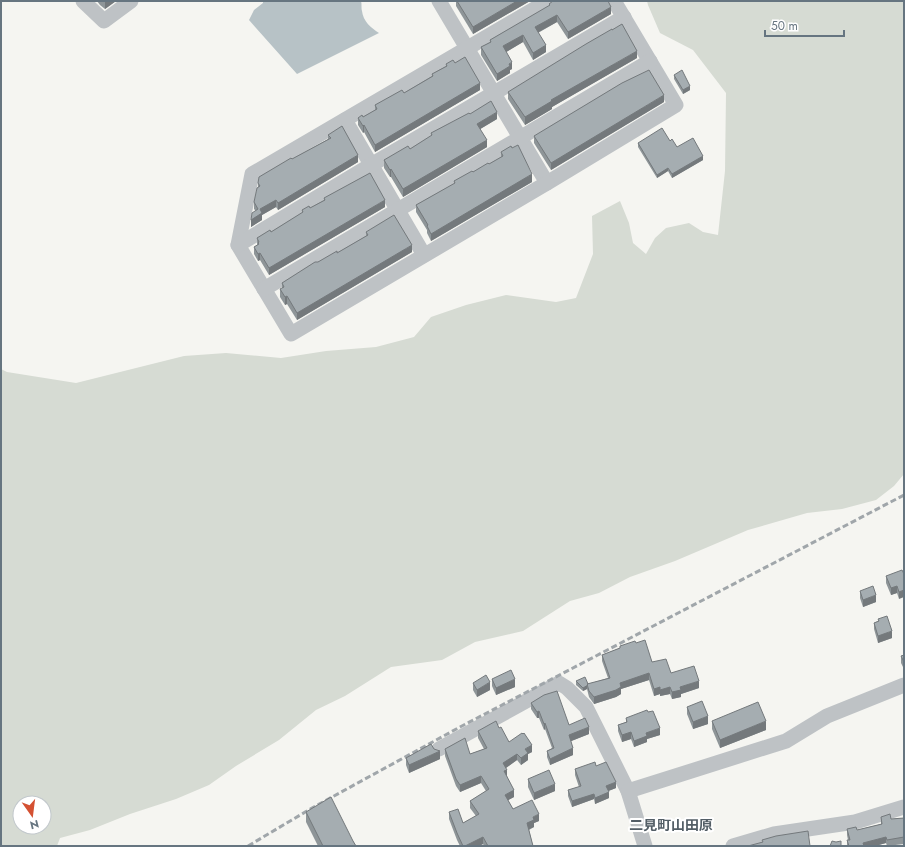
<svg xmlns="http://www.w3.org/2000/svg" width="905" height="847" font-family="Jost,'Noto Sans JP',sans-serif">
	<rect width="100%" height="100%" fill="#f5f5f1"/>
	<path fill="#d6dbd3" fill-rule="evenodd" d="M647,1H904V474L894,486L876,500L842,509L807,513L748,530L675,561L630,577L599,593L570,601L523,631L475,642L442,660L391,667L345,696L316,710L279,740L236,766L209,785L176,799L130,814L90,830L60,838L57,846H1V369L7,372L76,383L184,356L226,353L281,358L326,351L376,347L414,337L431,317L466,305L506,295L556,302L576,298L593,254L592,216L620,201L629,223L633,243L646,254L655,238L666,228L689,223L703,232L718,235L725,171L726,93L693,50L660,33L648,5ZM20,803H44V827H20Z"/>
	<path fill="#b7c2c6" d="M263,1H361C362,4 361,7 362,11C363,21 371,28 379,33L297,74L249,20L254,10L263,3Z"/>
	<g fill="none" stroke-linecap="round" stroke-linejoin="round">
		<g stroke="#bec2c5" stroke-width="15">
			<polyline points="83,1 104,21 131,1"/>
			<polyline points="439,1 547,183 676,105 614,1"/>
			<polyline points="345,120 424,255"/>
			<polyline points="547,183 291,334 238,245 252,174 548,1"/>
			<polyline points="238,245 371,165 624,17"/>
			<polyline points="264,289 650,61"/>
			<polyline points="439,749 559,683 567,688 586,707 628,791 645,846"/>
			<polyline points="628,791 786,741 827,716 904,685"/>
			<polyline points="733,846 774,834 855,822 904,807"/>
		</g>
		<polyline stroke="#a0a6aa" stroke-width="3" stroke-dasharray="6 3" stroke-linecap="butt" points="248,846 312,808 460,727 904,495"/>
	</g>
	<g fill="#8e9598">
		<polygon points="97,1 116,1 105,9 100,5"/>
		<polygon points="456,1 530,1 473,34 456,6"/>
		<polygon points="549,4 611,14 568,39 557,22 538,33 546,52 533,60 523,42 506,52 512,69 510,70 510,73 497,81 481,55 481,47 490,42 490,40 549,6"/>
		<polygon points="637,58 552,107 552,109 525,125 508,99 508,92"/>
		<polygon points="455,63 480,90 375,152 364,132 363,133 358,125 358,118 363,117 375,110 375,105 404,93 432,76 432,74 446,66 446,64"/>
		<polygon points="674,75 690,90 683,94 674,79"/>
		<polygon points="664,102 551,170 534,143 534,136"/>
		<polygon points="470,114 497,119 480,129 487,147 403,197 391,177 390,177 384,168 384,160 410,149 431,136 431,133"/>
		<polygon points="328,135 358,162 278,210 276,207 262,215 262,220 251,227 256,211 254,209 254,202 258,188 258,183 292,159 328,139"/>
		<polygon points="670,141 677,147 703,160 672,178 668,171 657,178 638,147 638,143"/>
		<polygon points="501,152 532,182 431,241 427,233 427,230 416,212 416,205 454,184 454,181 489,164 501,157"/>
		<polygon points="324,198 385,207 269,275 260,260 258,261 254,254 254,247 257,245 257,238 271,232 302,213 302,210 310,208 324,200"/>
		<polygon points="366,232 412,252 297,320 287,304 285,305 280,297 280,289 282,289 282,283 318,262 337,253 366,236"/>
		<polygon points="904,574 899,599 897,593 891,595 886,583 886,576"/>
		<polygon points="860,591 876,602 863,607 860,598"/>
		<polygon points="878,619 892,638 878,643 874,629 874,623 878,621"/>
		<polygon points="636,643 652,662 671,673 699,688 681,694 681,697 672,699 670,694 660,696 660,694 654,696 649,680 621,689 621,694 616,697 594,704 589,697 587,689 583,691 576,685 576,681 588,684 608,678 602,661 602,655 620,648 620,646"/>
		<polygon points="904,655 904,669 901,663 901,656"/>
		<polygon points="492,679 515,687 496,695 492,686"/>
		<polygon points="473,683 490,690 477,697 473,690"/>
		<polygon points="531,703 569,725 589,734 571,741 573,755 550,765 547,757 547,751 552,748 545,729 544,730 539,718 537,718 531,709"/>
		<polygon points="687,707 708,724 693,729 687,714"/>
		<polygon points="626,718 660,735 647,739 647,742 634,747 631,739 622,742 618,731 618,725 626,722"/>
		<polygon points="712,721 766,730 720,748 712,729"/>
		<polygon points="499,728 509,742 532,752 528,754 528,760 521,765 517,760 506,768 507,776 514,797 508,800 513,809 539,821 534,823 534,827 529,830 533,846 484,846 483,844 479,846 460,846 457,840 449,819 449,812 463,823 476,816 470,808 470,801 486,791 481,783 460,792 456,786 445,756 445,749 470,754 484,749 478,738 478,731"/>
		<polygon points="406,758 440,759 409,773 406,765"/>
		<polygon points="596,766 616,788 608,791 609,798 595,804 594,799 572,807 568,796 568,790 579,787 575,775 575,769"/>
		<polygon points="528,779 555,791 534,800 528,787"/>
		<polygon points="306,812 353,841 356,846 318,846 306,822"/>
		<polygon points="881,817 891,819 904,818 904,844 887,846 886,843 875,846 847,846 847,840 848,840 847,835 847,829 857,830 881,824"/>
	</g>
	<g fill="#74797c">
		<polygon points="106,1 116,1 105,9 105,2"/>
		<polygon points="517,1 530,1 473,34 473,27"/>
		<polygon points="611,7 611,14 568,39 568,32"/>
		<polygon points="557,15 557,22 535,34 535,27"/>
		<polygon points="523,35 523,42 503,54 503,46"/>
		<polygon points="546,45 546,52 533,60 533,53"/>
		<polygon points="637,51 637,58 552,107 552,109 525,125 525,117 551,100"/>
		<polygon points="512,62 512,69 510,70 510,73 497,81 497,74"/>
		<polygon points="480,83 480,90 375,152 375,145"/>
		<polygon points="690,86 690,90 683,94 683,90"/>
		<polygon points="664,95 664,102 551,170 551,163"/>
		<polygon points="497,112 497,119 477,131 477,124"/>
		<polygon points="364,125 364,132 363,133 363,126"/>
		<polygon points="487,140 487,147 403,197 403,189"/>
		<polygon points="358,155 358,162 278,210 278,203"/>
		<polygon points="703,156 703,160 672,178 672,174"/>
		<polygon points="668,168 668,171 657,178 657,175"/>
		<polygon points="391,169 391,177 390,177 390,170"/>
		<polygon points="532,174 532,182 431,241 431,234"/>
		<polygon points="276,200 276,207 262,215 262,220 251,227 251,220 260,209"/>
		<polygon points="385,200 385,207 269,275 269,268"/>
		<polygon points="412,245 412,252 297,320 297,313"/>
		<polygon points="260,253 260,260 258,261 258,254"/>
		<polygon points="287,296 287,304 285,305 285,297"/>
		<polygon points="897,586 897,593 891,595 891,588"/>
		<polygon points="904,590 904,597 899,599 899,592"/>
		<polygon points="876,595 876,602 863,607 863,600"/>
		<polygon points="892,631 892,638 878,643 878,636"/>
		<polygon points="649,673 649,680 621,689 621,694 616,697 594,704 594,697 620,683"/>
		<polygon points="515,679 515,687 496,695 496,688"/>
		<polygon points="699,681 699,688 681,694 681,697 672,699 672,692 680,687"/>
		<polygon points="490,682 490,690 477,697 477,690"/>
		<polygon points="587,685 587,689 583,691 583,688"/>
		<polygon points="660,687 660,694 654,696 654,689"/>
		<polygon points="670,687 670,694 660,696 660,690"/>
		<polygon points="539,711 539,718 537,718 537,712"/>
		<polygon points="708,716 708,724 693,729 693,722"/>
		<polygon points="766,721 766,730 720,748 720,740"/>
		<polygon points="545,723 545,729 544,730 544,724"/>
		<polygon points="589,727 589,734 569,742 569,735"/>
		<polygon points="660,728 660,735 647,739 647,742 634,747 634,741 646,733"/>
		<polygon points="631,732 631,739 622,742 622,735"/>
		<polygon points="532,745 532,752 528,754 528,760 521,765 521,758 525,749"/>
		<polygon points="573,748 573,755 550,765 550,759"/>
		<polygon points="440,751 440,759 409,773 409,765"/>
		<polygon points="517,754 517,760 503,770 503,763"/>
		<polygon points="507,770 507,777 504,771"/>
		<polygon points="481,776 481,783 460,792 460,785"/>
		<polygon points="616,782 616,788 606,792 606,786"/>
		<polygon points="555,784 555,791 534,800 534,793"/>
		<polygon points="514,790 514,797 505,802 505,795"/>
		<polygon points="609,792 609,798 595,804 595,798"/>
		<polygon points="594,794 594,799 572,807 572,801"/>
		<polygon points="539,814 539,821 534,823 534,827 527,830 527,823 533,817"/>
		<polygon points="483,837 483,844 479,846 465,846"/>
		<polygon points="886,837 886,843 875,846 863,846 863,843"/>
	</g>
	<g fill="#a5adb1" stroke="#74797c">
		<polygon points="457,1 517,1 473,27"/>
		<polygon points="553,1 608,1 611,7 568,32 557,15 535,27 546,45 533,53 523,35 503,46 512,62 509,64 510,66 497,74 481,47 491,42 490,40 550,5 549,4"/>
		<polygon points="622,24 637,51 551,100 552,101 525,117 508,92 586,44 612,29 612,30"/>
		<polygon points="465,57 480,83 375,145 364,125 363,126 358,118 362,115 363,117 377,109 375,105 402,90 404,93 433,76 432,74 447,66 446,64 453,60 455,63"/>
		<polygon points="649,70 664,95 551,163 534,136 622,83"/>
		<polygon points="682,70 690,86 683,90 674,75"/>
		<polygon points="491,101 497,112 477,124 487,140 403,189 391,169 390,170 384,160 408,146 410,149 432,135 431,133 469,113 470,114"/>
		<polygon points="342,126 358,155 278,203 276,200 260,209 262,213 251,220 252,213 258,209 254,202 257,188 260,186 258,183 259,177 291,158 292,159 331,138 328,135"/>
		<polygon points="662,128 670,141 672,139 677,147 693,138 703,156 672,174 668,168 657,175 638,143"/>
		<polygon points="518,145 532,174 431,234 427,226 428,225 416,205 455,183 454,181 472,171 473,172 488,163 489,164 503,156 501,152 511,146 512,148"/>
		<polygon points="370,173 385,200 269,268 260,253 258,254 254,247 259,244 258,243 259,242 257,238 270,230 271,232 303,212 302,210 309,206 310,208 325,200 324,198"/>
		<polygon points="394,215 412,245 297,313 287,296 285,297 280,289 284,287 282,283 315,262 318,262 337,251 337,253 368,235 366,232"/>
		<polygon points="902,570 904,574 904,590 899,592 897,586 891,588 886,576"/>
		<polygon points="873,586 876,595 863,600 860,591"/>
		<polygon points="887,616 892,631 878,636 874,623 879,621 878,619"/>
		<polygon points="645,640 652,662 666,659 671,673 694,666 699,681 680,687 681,690 672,692 670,687 660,690 660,687 654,689 649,673 620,683 621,687 616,690 594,697 589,691 587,684 610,678 602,655 620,648 620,646 635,641 636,643"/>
		<polygon points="904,655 904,662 901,656"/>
		<polygon points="511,670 515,679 496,688 492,679"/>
		<polygon points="486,675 490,682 477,690 473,683"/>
		<polygon points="585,677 588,684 587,684 588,685 583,688 576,681"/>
		<polygon points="557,691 569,725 585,718 589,727 569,735 573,748 550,759 547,751 554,748 545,723 544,724 539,711 537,712 531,703 544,695"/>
		<polygon points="702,701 708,716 693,722 687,707"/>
		<polygon points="758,702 766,721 720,740 712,721"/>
		<polygon points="647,710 648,712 653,711 660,728 646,733 647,736 634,741 631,732 622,735 618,725 627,722 626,718"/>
		<polygon points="496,721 499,728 501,727 509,742 522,733 523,734 524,733 532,745 525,749 528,753 521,758 517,754 503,763 507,770 504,771 514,790 505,795 513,809 532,800 539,814 533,817 534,820 527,823 533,846 488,846 483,837 465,846 463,846 457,833 449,812 458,809 463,823 479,814 470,801 489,789 481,776 460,785 456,779 445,749 465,738 470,754 487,748 478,731"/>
		<polygon points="431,744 434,749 440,751 409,765 406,758"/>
		<polygon points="595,762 596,766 606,762 616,782 606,786 609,792 595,798 594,794 572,801 568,790 581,786 575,769"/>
		<polygon points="549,770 555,784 534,793 528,779"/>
		<polygon points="331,797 353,841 356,846 323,846 306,812"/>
		<polygon points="890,814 891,819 904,818 904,837 887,840 886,837 863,843 864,846 849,846 847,840 850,840 847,829 856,827 857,830 882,824 881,817"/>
		<polygon points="808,831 810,846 748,846 763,842 762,840 776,836"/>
		<polygon points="832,841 836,842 841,841 841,846 830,846"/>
	</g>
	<g text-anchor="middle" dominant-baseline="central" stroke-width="4" stroke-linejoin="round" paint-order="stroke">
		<g font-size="14" font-weight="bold" fill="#535e66" stroke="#fff">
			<text x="671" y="825">二見町山田原</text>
		</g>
	</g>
	<rect width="905" height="847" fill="none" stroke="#667580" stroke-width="4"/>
	<g transform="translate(32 815) rotate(166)"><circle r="19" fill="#ffffff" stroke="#c2c8cc"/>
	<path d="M0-3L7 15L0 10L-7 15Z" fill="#d45132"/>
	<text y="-6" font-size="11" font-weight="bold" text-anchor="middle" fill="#667580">N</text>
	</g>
	<path d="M765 30v6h79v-6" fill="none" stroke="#667580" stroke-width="2"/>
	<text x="771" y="30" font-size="12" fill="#667580" stroke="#ffffff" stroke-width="3" paint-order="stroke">50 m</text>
</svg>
